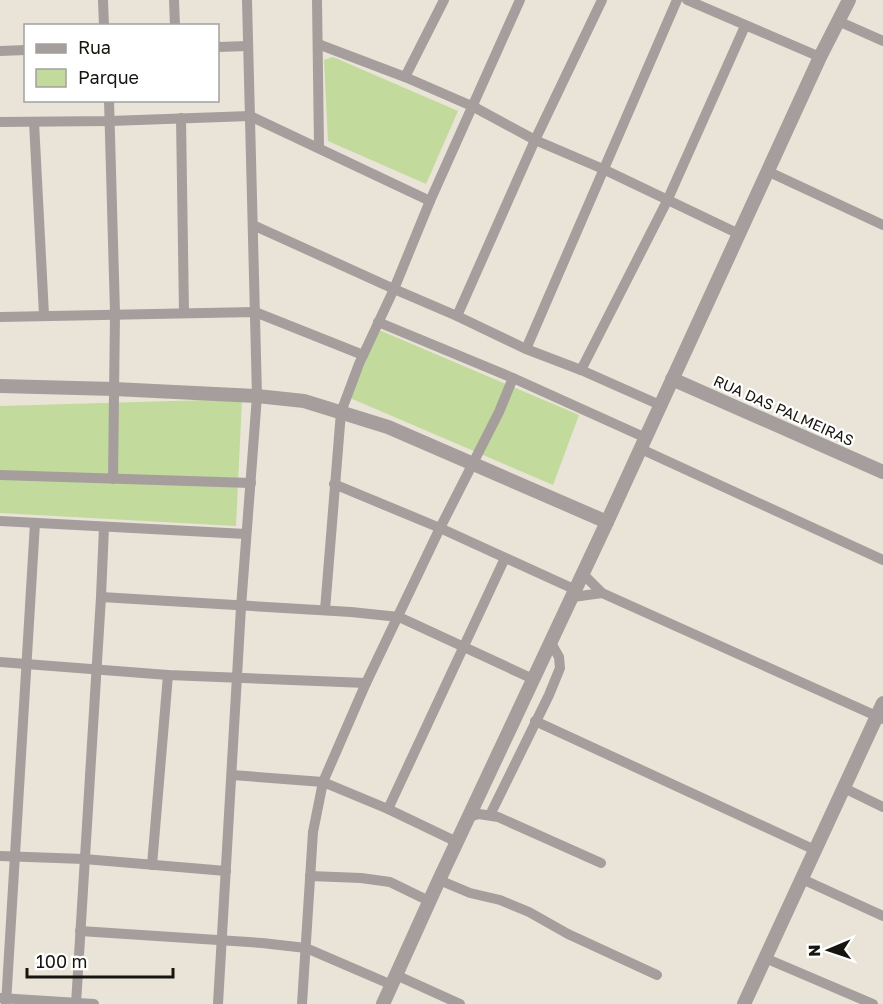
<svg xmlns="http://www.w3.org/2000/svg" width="883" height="1004" font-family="'Golos Text',sans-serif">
	<rect width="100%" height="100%" fill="#e9e4d7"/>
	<g fill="#c2da9c">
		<polygon points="333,57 458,111 426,184 328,141 324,60"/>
		<polygon points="379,330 579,415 553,485 350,398"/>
		<polygon points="242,399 236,526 0,513 0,406"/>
	</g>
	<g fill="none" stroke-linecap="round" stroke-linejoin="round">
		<g stroke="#a59e9d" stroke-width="10">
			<polyline points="103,0 104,26"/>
			<polyline points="174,0 175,26"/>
			<polyline points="317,0 319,147"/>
			<polyline points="687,0 820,57"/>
			<polyline points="838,21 883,41"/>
			<polyline points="318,44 405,77 474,107 535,140 603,169 739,234"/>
			<polyline points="218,47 248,46"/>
			<polyline points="0,51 26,50"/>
			<polyline points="405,77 444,0"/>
			<polyline points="109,100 115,313 113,479"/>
			<polyline points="181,118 184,313"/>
			<polyline points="0,122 110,121 250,116 430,201"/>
			<polyline points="34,122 44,315"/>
			<polyline points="767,171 883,225"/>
			<polyline points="253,225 394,289 457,316 526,349 581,370 660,405"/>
			<polyline points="457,316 535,140 602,0"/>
			<polyline points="0,317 255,312 363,355"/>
			<polyline points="378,322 513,378 646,438"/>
			<polyline points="526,349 677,0"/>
			<polyline points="581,370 667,201 745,26"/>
			<polyline points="641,449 883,560"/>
			<polyline points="0,475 251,483"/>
			<polyline points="334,484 440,528 576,590"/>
			<polyline points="0,521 246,534"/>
			<polyline points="583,574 602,593 883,719"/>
			<polyline points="101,597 351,612 399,617 533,679"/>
			<polyline points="573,597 602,593"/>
			<polyline points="325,610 341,412 359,364 394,289 430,201 520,0"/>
			<polyline points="0,662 168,675 366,683"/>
			<polyline points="535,721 815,850"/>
			<polyline points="232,775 323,782 388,809 457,842"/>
			<polyline points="844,788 883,807"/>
			<polyline points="388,809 505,558"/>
			<polyline points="490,815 549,695 560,668 559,657 551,643"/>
			<polyline points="469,817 479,814 498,817 601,863"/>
			<polyline points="0,856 84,859 226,871"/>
			<polyline points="152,865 168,675"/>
			<polyline points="310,876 361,878 390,882 429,901"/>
			<polyline points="802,879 883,916"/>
			<polyline points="439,880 470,893 500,900 529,912 568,934 657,975"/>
			<polyline points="80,931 262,943 306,948 392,985"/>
			<polyline points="765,958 873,1004"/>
			<polyline points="396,975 460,1004"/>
			<polyline points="0,998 94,1004"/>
			<polyline points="6,1004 35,523"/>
			<polyline points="76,1004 101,597 104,527"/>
			<polyline points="218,1004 241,607 257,396 247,0"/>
			<polyline points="302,1004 313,832 323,782 366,683 440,528 499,412 513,378"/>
		</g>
		<g stroke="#a59e9d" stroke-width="14">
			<polyline points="672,379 883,472"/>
			<polyline points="0,386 114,389 257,396 304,401 388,427 607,522"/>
			<polyline points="383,1004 439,880 607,522 820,57 849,0"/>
			<polyline points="744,1004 883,703"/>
		</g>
	</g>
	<g text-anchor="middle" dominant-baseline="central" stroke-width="4.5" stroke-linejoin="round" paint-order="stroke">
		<g font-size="15" fill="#171510" stroke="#fff">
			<text transform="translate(784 410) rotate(24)">RUA DAS PALMEIRAS</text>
		</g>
	</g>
	<rect x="24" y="24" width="195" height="78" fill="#ffffff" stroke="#a2a19f" stroke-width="1.5"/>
	<rect x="36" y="44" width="30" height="9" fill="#a59e9d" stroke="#a2a19f" stroke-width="1.5"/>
	<text x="78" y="54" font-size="18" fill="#171510">Rua</text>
	<rect x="36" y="69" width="30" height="18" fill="#c2da9c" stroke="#a2a19f" stroke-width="1.5"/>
	<text x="78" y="84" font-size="18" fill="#171510">Parque</text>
	<g transform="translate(829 950) rotate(268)" stroke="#ffffff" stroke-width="4.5" paint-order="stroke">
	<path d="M0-4.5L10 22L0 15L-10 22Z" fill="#171510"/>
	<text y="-9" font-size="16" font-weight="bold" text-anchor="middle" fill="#171510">N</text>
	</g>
	<path d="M27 968v9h146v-9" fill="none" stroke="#171510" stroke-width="3"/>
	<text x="36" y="968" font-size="18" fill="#171510" stroke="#ffffff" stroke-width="4.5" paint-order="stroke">100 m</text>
</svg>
